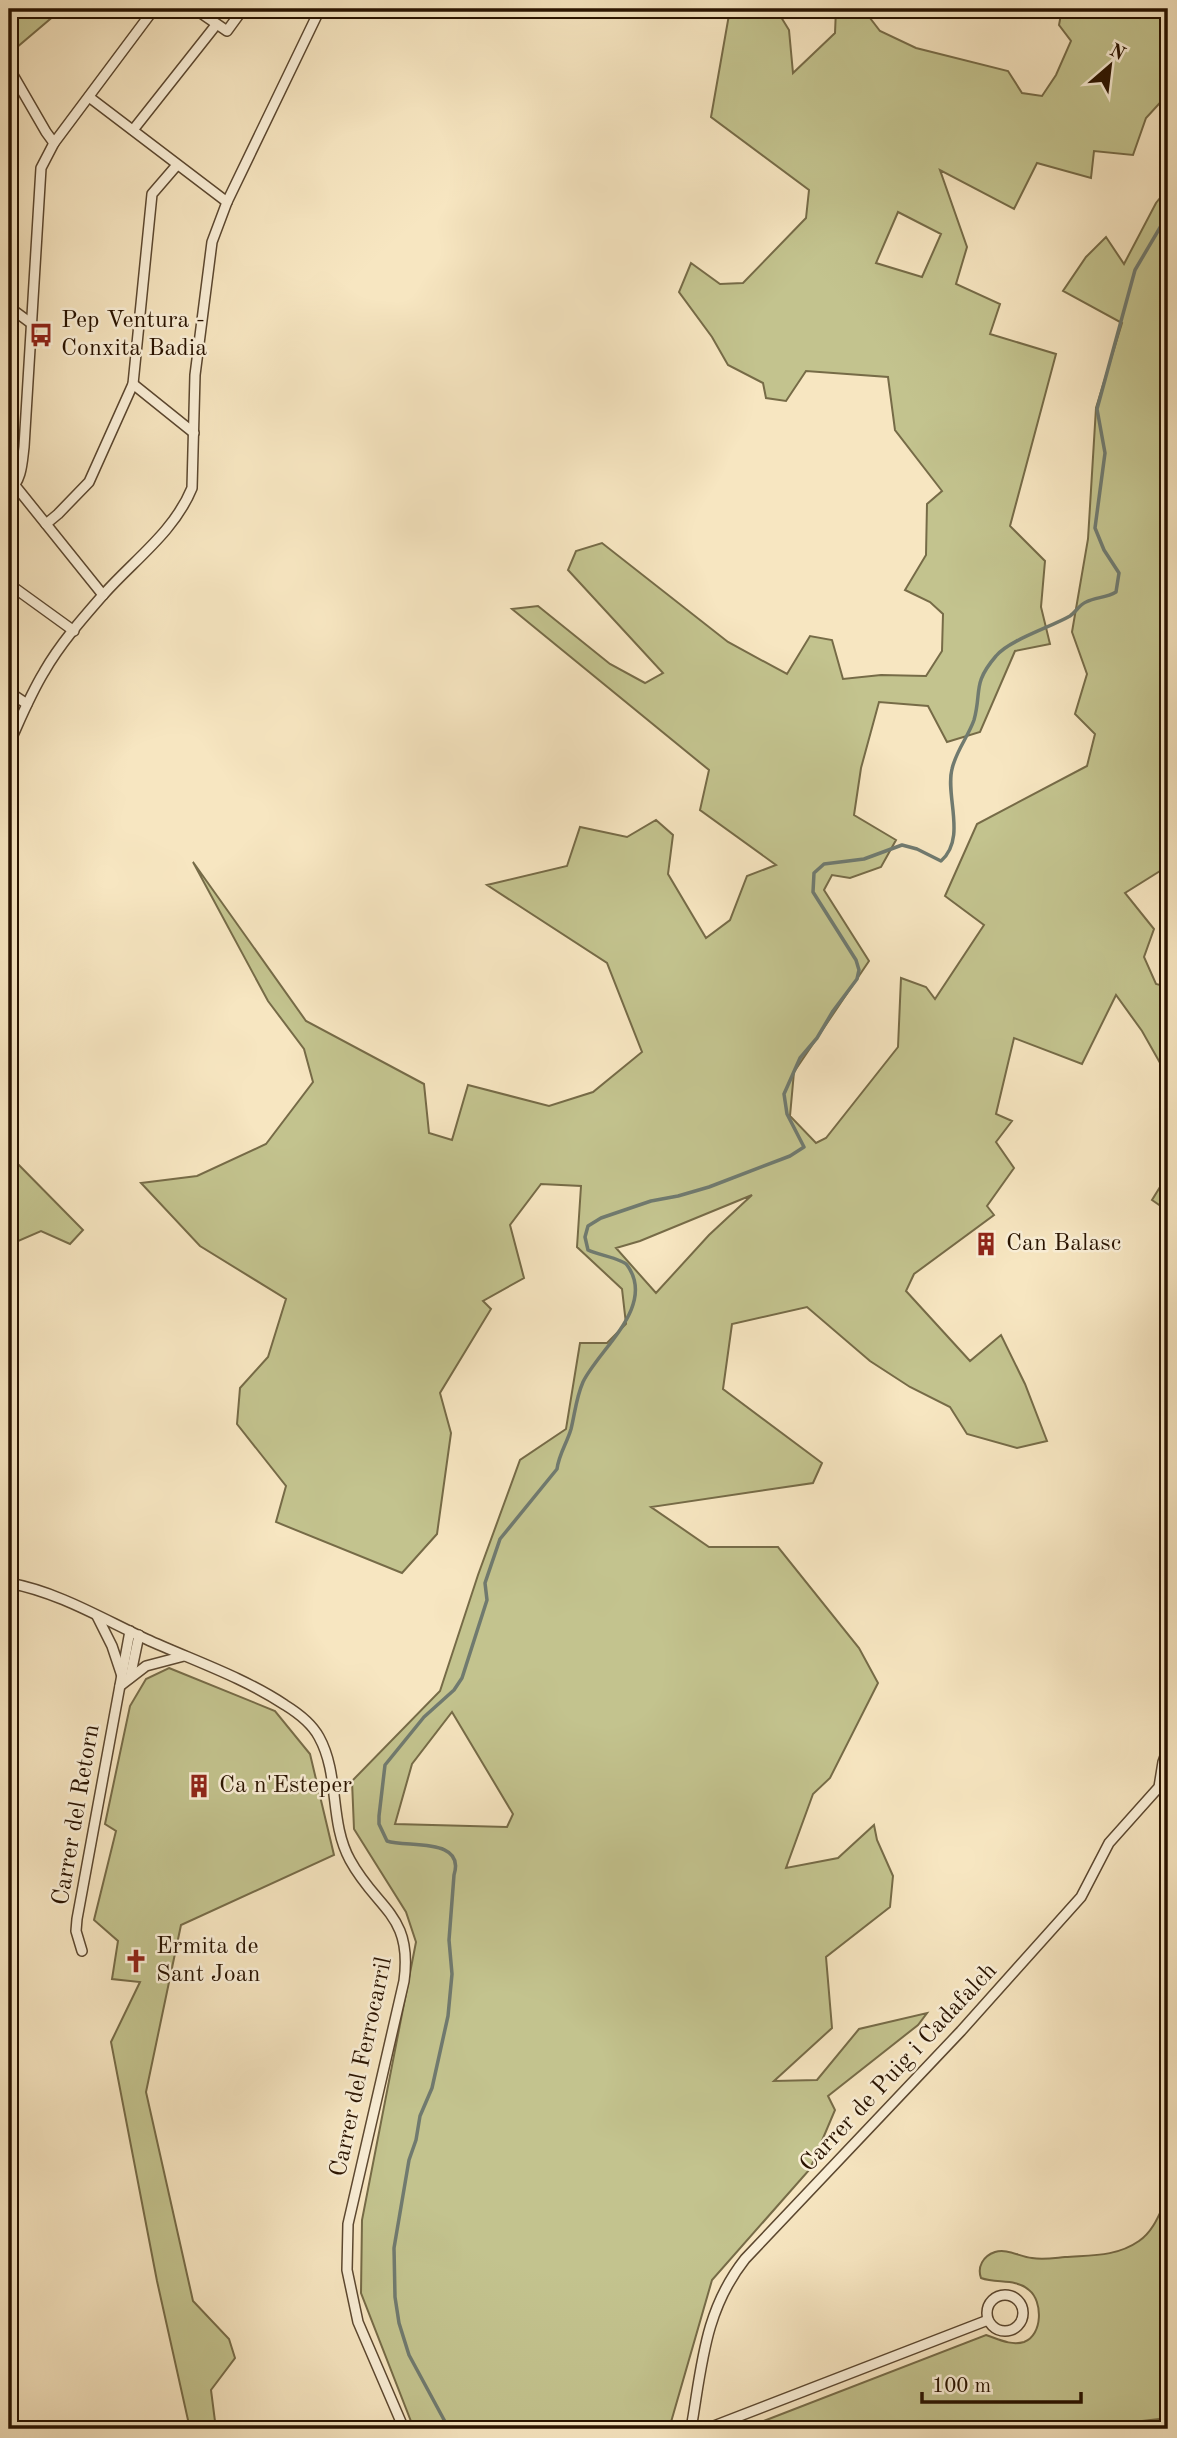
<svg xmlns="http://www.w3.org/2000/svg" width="1177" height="2438" font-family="'Old Standard TT',serif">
	<rect width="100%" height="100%" fill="#f7e6c1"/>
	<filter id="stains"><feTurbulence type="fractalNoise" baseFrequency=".00286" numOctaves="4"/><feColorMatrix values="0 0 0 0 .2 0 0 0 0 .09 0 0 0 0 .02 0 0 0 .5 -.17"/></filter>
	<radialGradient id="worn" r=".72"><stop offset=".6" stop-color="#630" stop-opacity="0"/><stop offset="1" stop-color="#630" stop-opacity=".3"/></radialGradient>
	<g fill="#c3c38e" stroke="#766b47" stroke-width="2" fill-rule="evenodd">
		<polygon points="9,9 62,9 16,48 9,39"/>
		<path d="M730,9H776L789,30L793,73L835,33L836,9H863L880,31L916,48L1008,71L1022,93L1042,96L1056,75L1071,41L1059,25L1062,9H1168V94L1146,118L1133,155L1094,151L1091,178L1037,163L1014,209L940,170L967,247L956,284L1000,304L990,334L1056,354L1010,526L1045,561L1041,607L1050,644L1015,651L980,732L947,742L928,706L879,702L861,768L854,815L896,840L881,867L850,878L832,875L824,890L869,961L794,1072L790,1116L816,1143L826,1138L898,1047L901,978L926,987L935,999L984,925L945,896L977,824L1087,766L1095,734L1075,714L1087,674L1072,632L1088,539L1096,408L1122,323L1063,291L1086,257L1106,237L1124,264L1156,203L1168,188V866L1125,893L1154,929L1144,957L1156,984L1168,987V1077L1142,1031L1116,995L1082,1064L1014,1038L996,1114L1012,1121L996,1142L1014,1168L987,1206L994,1215L914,1274L906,1291L970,1361L1001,1335L1025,1384L1047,1441L1017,1448L967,1434L950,1407L910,1387L870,1361L807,1307L732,1324L723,1389L822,1463L813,1483L651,1507L709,1547H778L859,1648L878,1683L830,1778L813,1794L786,1868L838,1858L874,1825L877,1840L893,1876L890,1907L826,1957L832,2028L774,2081L817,2080L859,2029L927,2013L918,2025L828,2096L835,2110L810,2169L712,2280L669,2429H414L361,2293L362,2220L416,1942L406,1912L354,1829L352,1781L440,1691L478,1575L520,1460L566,1429L580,1343H607L626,1324L622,1289L577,1247L581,1186L541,1184L510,1225L524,1278L483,1301L491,1309L440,1393L451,1433L437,1534L402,1573L276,1522L286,1486L237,1424L240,1388L268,1357L286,1299L200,1246L141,1183L197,1176L266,1144L313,1082L304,1049L268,1001L193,862L306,1021L424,1084L429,1133L452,1140L468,1085L549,1106L593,1092L642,1052L607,963L487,885L567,866L580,827L627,837L656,820L673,835L668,874L706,938L730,920L747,876L776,865L700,810L709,770L512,609L538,606L610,664L645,683L663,673L568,570L576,551L602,543L728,642L787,674L810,636L832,640L843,679L881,675L926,676L942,651L943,614L930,602L905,590L926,555L927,504L942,491L895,430L888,377L806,371L786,401L766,398L763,383L728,365L712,337L679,292L691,263L720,284L743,283L806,218L809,190L711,117ZM898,212L941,234L922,277L876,263ZM752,1195L709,1235L656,1293L616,1248L640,1241ZM452,1712L513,1814L507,1827L395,1824L412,1764Z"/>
		<polygon points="9,1155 83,1230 70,1244 41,1231 9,1245"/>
		<polygon points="1168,1174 1168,1211 1152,1200"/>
		<polygon points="169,1668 275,1711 310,1754 334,1855 181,1925 146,2092 193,2301 229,2339 235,2358 211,2390 216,2429 190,2429 157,2281 111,2042 140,1982 112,1979 118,1941 94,1920 116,1831 105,1824 130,1706 146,1679"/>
		<path d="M1168,2196V2418L1073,2429H743L986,2335C998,2339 1011,2346 1024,2342C1043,2335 1043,2301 1029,2290C1015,2278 997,2284 981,2278C977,2267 983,2256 995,2252C1007,2248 1020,2257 1032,2258C1043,2260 1054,2258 1065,2257C1091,2255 1116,2257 1139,2241C1154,2231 1160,2212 1168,2196Z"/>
	</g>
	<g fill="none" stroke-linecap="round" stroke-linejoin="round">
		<path stroke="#707a6f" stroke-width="3.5" d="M449,2429L409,2355L399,2323L395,2297L394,2248L409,2160L416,2140L420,2116L432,2088L448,2016L452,1974L449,1940L454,1875C466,1837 407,1848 387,1841L379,1824V1816L385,1765L424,1717L454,1690L462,1678L487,1600L485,1583L500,1539L557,1469C559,1454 567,1443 571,1429C575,1413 576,1398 583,1382C599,1349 657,1306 627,1265C623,1259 598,1255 588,1250L585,1237L588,1226L601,1218L651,1201L678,1196L709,1187L790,1156L804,1147L787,1114L784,1094L800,1058L817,1038L833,1011L857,979L859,970L856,960L813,892L814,873L824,864L864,859L902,845L917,849L941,861C967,838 945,796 952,769C956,751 968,737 974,720C982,691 972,684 996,656C1009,640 1051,627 1070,616C1076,612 1079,605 1086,602C1096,597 1106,598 1116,592L1119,573L1104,550L1095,528L1105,453L1097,409L1135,270L1168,214"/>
		<g stroke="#5c4830" stroke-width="12">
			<g id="street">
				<polyline points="195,9 227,31 243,9"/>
				<polyline points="9,68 46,132 54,143"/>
				<polyline points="89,97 227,202"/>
				<polyline points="133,130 216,25"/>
				<polyline points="9,307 32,324"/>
				<polyline points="133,384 194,433"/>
				<polyline points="9,478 103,595"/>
				<path d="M9,491C22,480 22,463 24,447L41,168L54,143L154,9"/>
				<polyline points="46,524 58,514 89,482 133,384 152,194 177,165"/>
				<polyline points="9,584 74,631"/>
				<polyline points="9,692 27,704"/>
				<path d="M9,744C20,720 30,695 44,672C60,644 82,619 103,595C134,560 174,532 192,488L195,375L212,242L227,202L320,9"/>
				<path d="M9,1583C58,1592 101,1618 146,1639C192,1660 243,1677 285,1705C298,1713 312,1724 319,1737C340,1775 329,1822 350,1860C377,1910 413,1914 404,1981L348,2224L347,2270L358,2322L404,2429"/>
				<polyline points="97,1616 112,1646 122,1676"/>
				<polyline points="130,1678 139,1635"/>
				<polyline points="120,1686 146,1666 184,1656"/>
				<polyline points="82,1951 76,1931 77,1919 130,1631"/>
				<circle cx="1005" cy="2313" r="18"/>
				<path d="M691,2429C702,2366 704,2311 745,2259L961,2031L1081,1897L1109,1843L1159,1787L1163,1762L1168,1748"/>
				<polyline points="706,2429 988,2320"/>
			</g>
		</g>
		<use href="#street" stroke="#faefd7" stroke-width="9"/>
	</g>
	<defs>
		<g id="bus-bare" transform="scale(1.89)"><path d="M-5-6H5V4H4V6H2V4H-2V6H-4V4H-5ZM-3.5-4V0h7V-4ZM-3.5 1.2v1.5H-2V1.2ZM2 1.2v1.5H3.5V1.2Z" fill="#8f2418" stroke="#faefd7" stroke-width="2.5" paint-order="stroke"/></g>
		<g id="building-bare" transform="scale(1.89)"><path d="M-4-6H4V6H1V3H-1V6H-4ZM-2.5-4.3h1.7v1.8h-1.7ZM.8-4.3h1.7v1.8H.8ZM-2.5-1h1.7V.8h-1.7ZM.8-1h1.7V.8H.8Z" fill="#8f2418" stroke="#faefd7" stroke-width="2.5" paint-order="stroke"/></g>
		<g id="church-bare" transform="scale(1.89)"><path d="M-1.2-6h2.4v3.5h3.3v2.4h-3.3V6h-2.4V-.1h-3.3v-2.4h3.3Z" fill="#8f2418" stroke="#faefd7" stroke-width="2.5" paint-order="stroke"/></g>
	</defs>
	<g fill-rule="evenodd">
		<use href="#bus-bare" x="41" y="335"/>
		<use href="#building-bare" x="986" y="1244"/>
		<use href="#building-bare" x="199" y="1786"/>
		<use href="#church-bare" x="136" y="1961"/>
	</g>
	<g text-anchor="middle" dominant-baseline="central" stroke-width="5" stroke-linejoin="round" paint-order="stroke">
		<g font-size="24" fill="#291300" stroke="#faefd7" text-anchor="start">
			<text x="61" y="321">Pep Ventura -<tspan x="61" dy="28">Conxita Badia</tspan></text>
			<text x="1006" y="1244">Can Balasc</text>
			<text x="219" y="1786">Ca n'Esteper</text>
			<text x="156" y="1947">Ermita de<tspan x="156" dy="28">Sant Joan</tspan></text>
		</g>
		<g font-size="24" fill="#291300" stroke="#faefd7">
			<text transform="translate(77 1815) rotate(-80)">Carrer del Retorn</text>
			<text transform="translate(362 2067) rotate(-78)">Carrer del Ferrocarril</text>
			<text transform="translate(899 2068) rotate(-47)">Carrer de Puig i Cadafalch</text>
		</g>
	</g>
	<rect width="1177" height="2438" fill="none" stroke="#f7e6c1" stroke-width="35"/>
	<rect x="10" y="10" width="1156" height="2417" fill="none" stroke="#291300" stroke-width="3.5"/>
	<rect x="18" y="18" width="1142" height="2403" fill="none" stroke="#291300" stroke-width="2"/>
	<g transform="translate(1110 66) rotate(28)" stroke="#faefd7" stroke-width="5" paint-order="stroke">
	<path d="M0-5L12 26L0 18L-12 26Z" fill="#291300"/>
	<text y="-10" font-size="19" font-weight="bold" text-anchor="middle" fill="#291300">N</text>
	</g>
	<path d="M922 2392v10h159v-10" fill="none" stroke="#291300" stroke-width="3.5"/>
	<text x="932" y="2392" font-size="21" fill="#291300" stroke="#faefd7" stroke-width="5" paint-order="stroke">100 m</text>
	<rect width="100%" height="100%" filter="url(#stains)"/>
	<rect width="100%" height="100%" fill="url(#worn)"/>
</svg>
